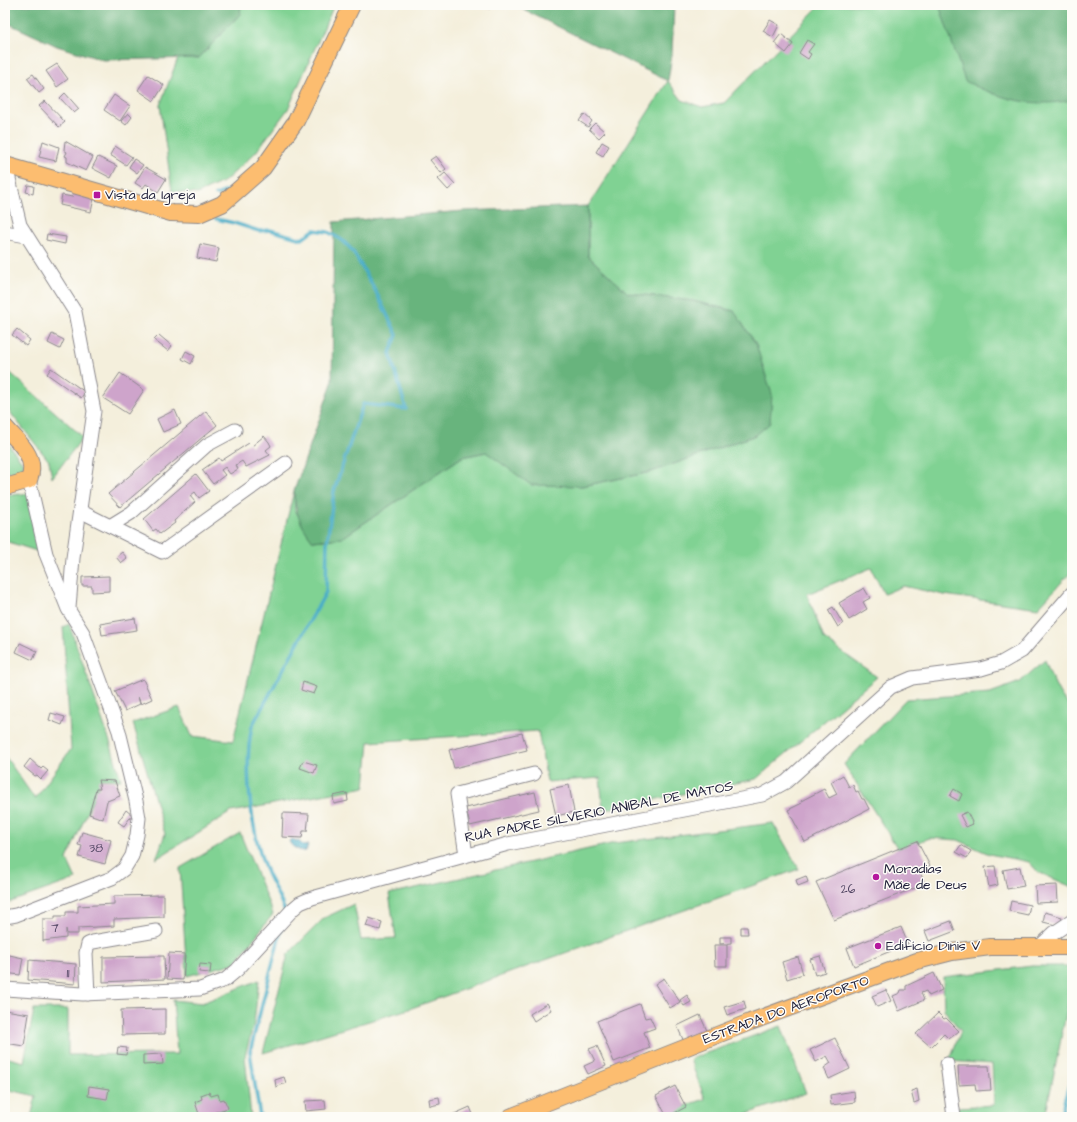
<svg xmlns="http://www.w3.org/2000/svg" width="1077" height="1122" font-family="'Architects Daughter',sans-serif">
	<rect width="100%" height="100%" fill="#fdfcf7"/>
	<filter id="ink" filterUnits="userSpaceOnUse"><feTurbulence type="fractalNoise" baseFrequency=".025" numOctaves="2"/><feDisplacementMap in="SourceGraphic" scale="8" xChannelSelector="R" yChannelSelector="G"/><feConvolveMatrix kernelMatrix="1 2 1 2 8 2 1 2 1" color-interpolation-filters="sRGB"/></filter>
	<filter id="wash" filterUnits="userSpaceOnUse"><feTurbulence type="fractalNoise" baseFrequency=".012" numOctaves="4" result="noise"/><feDisplacementMap in="SourceGraphic" scale="16" xChannelSelector="R" yChannelSelector="G"/><feGaussianBlur stdDeviation="0.9" result="paint"/><feColorMatrix in="noise" values="0 0 0 0 0 0 0 0 0 0 0 0 0 0 0 0 0 1.4 0 .05"/><feComposite in="paint" operator="in"/></filter>
	<g filter="url(#wash)">
		<rect width="100%" height="100%" fill="#f4efdc"/>
		<g fill="#80d293" stroke="#517a67">
			<polygon points="241,5 334,5 288,109 256,152 225,181 197,194 172,191 160,105 178,58 199,58 240,14"/>
			<polygon points="820,5 1072,5 1072,571 1038,608 944,595 903,586 884,594 871,568 807,594 824,639 877,677 756,779 603,810 600,778 547,782 538,731 369,742 365,787 231,812 156,859 165,834 133,723 179,707 192,736 233,741 294,491 295,510 313,541 342,538 462,457 486,452 506,465 582,486 651,472 756,435 734,311 693,301 628,293 588,256 588,206 668,81 682,100 702,107 724,103"/>
			<polygon points="5,368 83,437 52,478 49,461 5,406"/>
			<path d="M5,440L23,463L25,469C19,475 12,474 5,469Z"/>
			<polygon points="5,492 11,495 32,493 46,554 5,541"/>
			<polygon points="69,624 110,742 121,780 102,779 67,859 76,879 5,904 5,756 35,799 71,749 63,627"/>
			<path d="M1045,660C1052,677 1058,696 1072,708V887L1038,872L1029,862L989,854L958,840L930,838L898,849L844,764L906,699L990,693L1020,682Z"/>
			<polygon points="773,823 799,869 409,1009 263,1053 288,954 324,918 354,904 361,940 396,938 389,894 615,843"/>
			<polygon points="240,833 273,914 235,963 187,976 180,868"/>
			<polygon points="1032,966 1072,966 1072,985 1045,1117 959,1117 958,1107 994,1105 992,1064 949,1061 961,1031 944,1010 943,977"/>
			<polygon points="259,980 254,1023 245,1056 251,1117 31,1117 36,1096 5,1089 5,1057 24,1062 34,1009 68,1009 68,1055 177,1054 173,1000 202,1003"/>
			<polygon points="781,1026 806,1093 738,1117 653,1117 705,1099 690,1059"/>
		</g>
		<g fill="#68b47d" stroke="#456b5c">
			<polygon points="5,5 241,5 240,14 199,58 103,60 57,46 5,22"/>
			<polygon points="514,5 674,5 672,55 668,81"/>
			<path d="M939,5H1072V100C1033,108 1000,99 965,81Z"/>
			<path d="M588,206V256L628,293L693,301L734,311L756,344L765,373L772,394L770,423L756,435L651,472L582,486L531,485L486,452L462,457L342,538L313,541C300,525 295,512 294,491L332,383L334,222L463,211Z"/>
		</g>
		<path fill="#48adc7" stroke="#356881" d="M291,839L299,841L304,846L308,845L306,851C300,852 291,847 289,841Z"/>
		<g fill="none" stroke-linecap="round" stroke-linejoin="round">
			<g stroke="#48adc7" stroke-width="3.5">
				<polyline points="216,195 227,191"/>
				<path d="M216,219L234,223L259,231L270,230L302,239L314,230L328,232L342,240L352,250L374,288L397,335L390,353L406,409L363,404L334,491L327,543L326,592L252,726C243,768 251,833 267,873C273,886 281,899 285,912"/>
				<polyline points="260,1117 250,1052 281,930"/>
				<polyline points="1060,1117 1072,1074"/>
			</g>
		</g>
		<g id="blocks">
			<g fill="#cea4cb">
				<polygon points="480,5 492,5 490,9"/>
				<polygon points="770,20 779,25 773,37 763,31"/>
				<polygon points="781,34 793,44 786,53 774,43"/>
				<polygon points="807,40 814,44 808,52 811,54 808,59 799,53"/>
				<polygon points="57,64 68,79 57,87 46,71"/>
				<polygon points="33,74 44,89 39,93 27,78"/>
				<polygon points="148,75 164,85 154,101 138,90"/>
				<polygon points="65,93 79,109 74,113 60,98"/>
				<polygon points="114,95 130,106 120,121 104,110"/>
				<polygon points="45,101 65,122 59,127 39,106"/>
				<polygon points="128,113 132,117 126,125 121,121"/>
				<polygon points="584,114 592,121 588,127 579,121"/>
				<polygon points="595,123 605,132 599,138 589,129"/>
				<polygon points="43,141 59,147 56,161 39,157"/>
				<polygon points="65,141 93,157 86,171 67,162 67,157 65,156 67,152 64,150"/>
				<polygon points="602,142 609,146 603,156 596,152"/>
				<polygon points="115,146 132,157 126,165 110,155"/>
				<polygon points="436,156 446,169 441,173 430,160"/>
				<polygon points="98,157 117,166 111,178 92,168"/>
				<polygon points="134,159 143,165 137,173 129,167"/>
				<polygon points="145,167 166,179 158,192 146,184 143,188 135,183"/>
				<polygon points="445,173 455,184 448,190 438,179"/>
				<polygon points="28,185 34,186 33,194 26,192"/>
				<polygon points="74,190 95,194 91,212 60,205 62,195 72,197"/>
				<polygon points="47,234 66,237 65,244 46,240"/>
				<polygon points="200,244 219,248 216,262 197,258"/>
				<polygon points="17,329 30,340 26,346 12,335"/>
				<polygon points="52,334 64,340 60,349 48,343"/>
				<polygon points="159,335 172,346 168,351 154,340"/>
				<polygon points="186,351 195,356 191,364 182,359"/>
				<polygon points="51,368 85,392 81,398 47,374"/>
				<polygon points="120,373 144,390 128,414 103,398"/>
				<polygon points="175,410 181,424 163,432 157,419"/>
				<polygon points="206,411 217,425 120,507 108,494"/>
				<polygon points="264,436 269,442 271,446 266,450 270,455 246,467 242,461 236,465 238,469 230,474 225,467 221,470 225,475 213,484 202,470 219,458 221,461 249,443 252,446"/>
				<polygon points="196,474 209,491 199,498 195,492 190,496 195,502 174,521 175,523 160,534 156,529 153,531 144,519"/>
				<polygon points="122,552 127,558 121,563 116,557"/>
				<polygon points="109,576 109,591 92,592 92,586 82,586 82,577"/>
				<polygon points="864,588 870,598 863,602 867,609 849,620 839,603"/>
				<polygon points="833,607 843,624 838,627 828,610"/>
				<polygon points="135,618 137,630 102,635 100,624"/>
				<polygon points="20,643 37,651 33,660 16,652"/>
				<polygon points="143,679 152,699 141,704 138,697 140,704 125,711 115,691"/>
				<polygon points="303,682 317,687 314,694 301,690"/>
				<polygon points="51,713 65,717 62,725 49,720"/>
				<polygon points="522,733 527,750 454,768 449,750"/>
				<polygon points="30,759 41,769 43,767 48,771 41,779 37,775 35,776 24,767"/>
				<polygon points="303,761 317,765 314,773 300,768"/>
				<polygon points="843,775 849,787 853,785 856,792 858,791 862,799 864,799 869,809 805,842 788,810 802,803 801,801 824,789 829,798 837,794 831,782"/>
				<polygon points="98,780 115,781 120,796 107,801 103,819 89,814 96,789 100,789"/>
				<polygon points="569,785 574,812 556,816 550,789"/>
				<polygon points="954,789 962,794 959,801 950,796"/>
				<polygon points="535,792 539,810 470,826 466,808"/>
				<polygon points="347,793 348,801 334,804 333,796"/>
				<polygon points="126,810 132,815 124,826 118,822"/>
				<polygon points="967,812 973,824 966,827 960,815"/>
				<polygon points="283,813 309,814 307,831 303,831 302,838 282,837"/>
				<polygon points="82,832 111,840 105,864 79,857 82,846 78,845"/>
				<polygon points="917,841 930,866 920,872 925,884 834,920 816,882"/>
				<polygon points="961,845 971,851 967,858 956,852"/>
				<polygon points="995,866 998,885 989,887 985,867"/>
				<polygon points="1020,867 1024,886 1007,889 1003,870"/>
				<polygon points="806,876 808,882 798,886 796,880"/>
				<polygon points="1057,885 1058,902 1036,903 1035,886"/>
				<polygon points="164,895 164,917 114,919 114,926 78,928 78,934 67,934 66,929 66,938 43,941 43,919 55,919 55,916 66,916 66,912 78,912 78,906 114,904 114,896"/>
				<polygon points="1011,901 1030,905 1028,915 1009,911"/>
				<polygon points="1045,912 1062,917 1060,926 1043,922"/>
				<polygon points="369,918 382,922 380,930 366,926"/>
				<polygon points="951,921 955,931 929,941 925,931"/>
				<polygon points="741,927 747,927 748,934 741,934"/>
				<polygon points="901,927 908,944 854,966 847,948"/>
				<polygon points="720,937 731,937 731,943 720,944"/>
				<polygon points="714,945 727,945 727,966 715,966"/>
				<polygon points="169,953 185,954 183,980 167,979"/>
				<polygon points="5,954 23,958 20,975 5,973"/>
				<polygon points="164,956 165,979 103,982 103,957"/>
				<polygon points="820,956 825,972 815,975 810,959"/>
				<polygon points="798,957 803,974 787,979 782,962"/>
				<polygon points="29,960 76,964 75,984 28,980"/>
				<polygon points="200,964 211,965 210,973 199,972"/>
				<polygon points="934,973 942,990 929,996 926,991 921,993 924,1000 899,1011 893,996 900,993 901,990 906,990 906,986"/>
				<polygon points="664,978 680,1002 670,1008 655,984"/>
				<polygon points="886,990 891,1001 877,1007 872,996"/>
				<polygon points="687,995 691,1002 684,1006 680,1000"/>
				<polygon points="744,1001 746,1009 727,1015 724,1007"/>
				<polygon points="547,1003 551,1010 534,1021 530,1014"/>
				<polygon points="640,1004 645,1018 650,1017 655,1028 644,1032 650,1048 614,1062 597,1021"/>
				<polygon points="165,1009 165,1034 122,1035 121,1010"/>
				<polygon points="5,1010 29,1014 24,1046 5,1043"/>
				<polygon points="938,1013 944,1019 946,1018 959,1031 949,1039 944,1034 931,1047 916,1034"/>
				<polygon points="700,1015 708,1033 685,1044 677,1026"/>
				<polygon points="835,1038 850,1069 829,1079 824,1068 831,1063 827,1056 816,1062 810,1050"/>
				<polygon points="597,1046 606,1066 588,1074 584,1066 595,1061 589,1049"/>
				<polygon points="118,1047 127,1048 126,1055 117,1054"/>
				<polygon points="162,1054 163,1064 143,1065 143,1055"/>
				<polygon points="958,1066 989,1066 991,1090 976,1091 975,1084 959,1085"/>
				<polygon points="284,1077 286,1083 276,1087 275,1080"/>
				<polygon points="89,1086 109,1089 107,1099 88,1096"/>
				<polygon points="675,1086 686,1107 667,1117 656,1096"/>
				<polygon points="917,1089 919,1101 914,1103 911,1091"/>
				<polygon points="854,1091 855,1102 831,1105 830,1095"/>
				<polygon points="209,1092 211,1096 218,1094 220,1100 224,1099 228,1108 200,1117 195,1102 202,1099 201,1095"/>
				<polygon points="439,1097 440,1104 430,1106 429,1099"/>
				<polygon points="325,1100 326,1109 306,1111 305,1101"/>
				<polygon points="470,1107 474,1117 453,1117 452,1115"/>
			</g>
		</g>
	</g>
	<g filter="url(#ink)">
		<use href="#blocks" fill-opacity="0" stroke="#8b888c" stroke-width="1"/>
		<g fill="none" stroke-linecap="round" stroke-linejoin="round">
			<g stroke="#8b888c" stroke-width="15">
				<g id="minor">
					<polyline points="6,166 20,225 75,312 94,411 73,558 69,608"/>
					<polyline points="5,232 26,236"/>
					<polyline points="80,511 162,552 286,463"/>
					<polyline points="110,526 131,513 207,445 235,430"/>
					<polyline points="466,855 457,794 534,774"/>
					<polyline points="5,917 16,915 112,878 124,869 132,856 137,835 139,818 136,801 119,731 83,633 68,609 46,554 29,480"/>
					<polyline points="1038,948 1054,933 1072,921"/>
					<polyline points="5,989 83,994 200,989 225,980 237,970 293,909 300,903 312,898 508,844 762,795 786,782 891,687 912,678 981,669 1001,663 1022,651 1072,593"/>
					<polyline points="88,994 86,953 88,944 93,942 156,931"/>
					<polyline points="947,1064 954,1117"/>
				</g>
			</g>
			<g stroke="#8b888c" stroke-width="18">
				<g id="major">
					<polyline points="5,165 171,213 199,214 222,204 263,168 296,121 352,5"/>
					<path d="M5,427C19,443 38,457 29,480L9,486L5,484"/>
					<polyline points="510,1117 750,1022 917,961 952,952 990,947 1072,947"/>
				</g>
			</g>
			<use href="#minor" stroke="#fff" stroke-width="13"/>
			<use href="#major" stroke="#fcbd6f" stroke-width="16"/>
		</g>
	</g>
	<g fill="#b5179e" stroke="#fdfcf7" stroke-width="1.5">
		<rect x="93" y="191" width="8" height="8" rx="2"/>
		<circle cx="876" cy="877" r="4"/>
		<circle cx="878" cy="946" r="4"/>
	</g>
	<g text-anchor="middle" dominant-baseline="central" stroke-width="3" stroke-linejoin="round" paint-order="stroke">
		<g font-size="12" fill="#4d425f">
			<text x="96" y="848">38</text>
			<text x="848" y="889">26</text>
			<text x="55" y="928">7</text>
			<text x="68" y="973">11</text>
		</g>
		<g font-size="14" fill="#22223b" stroke="#fdfcf7" text-anchor="start">
			<text x="105" y="195">Vista da Igreja</text>
			<text x="884" y="869">Moradias<tspan x="884" dy="16">Mãe de Deus</tspan></text>
			<text x="886" y="946">Edifício Dinis V</text>
		</g>
		<g font-size="14" fill="#22223b" stroke="#fdfcf7">
			<text transform="translate(599 812) rotate(-11)">RUA PADRE SILVERIO ANIBAL DE MATOS</text>
			<text transform="translate(786 1010) rotate(-20)">ESTRADA DO AEROPORTO</text>
		</g>
	</g>
	<rect width="1077" height="1122" fill="none" stroke="#fdfcf7" stroke-width="20"/>
</svg>
